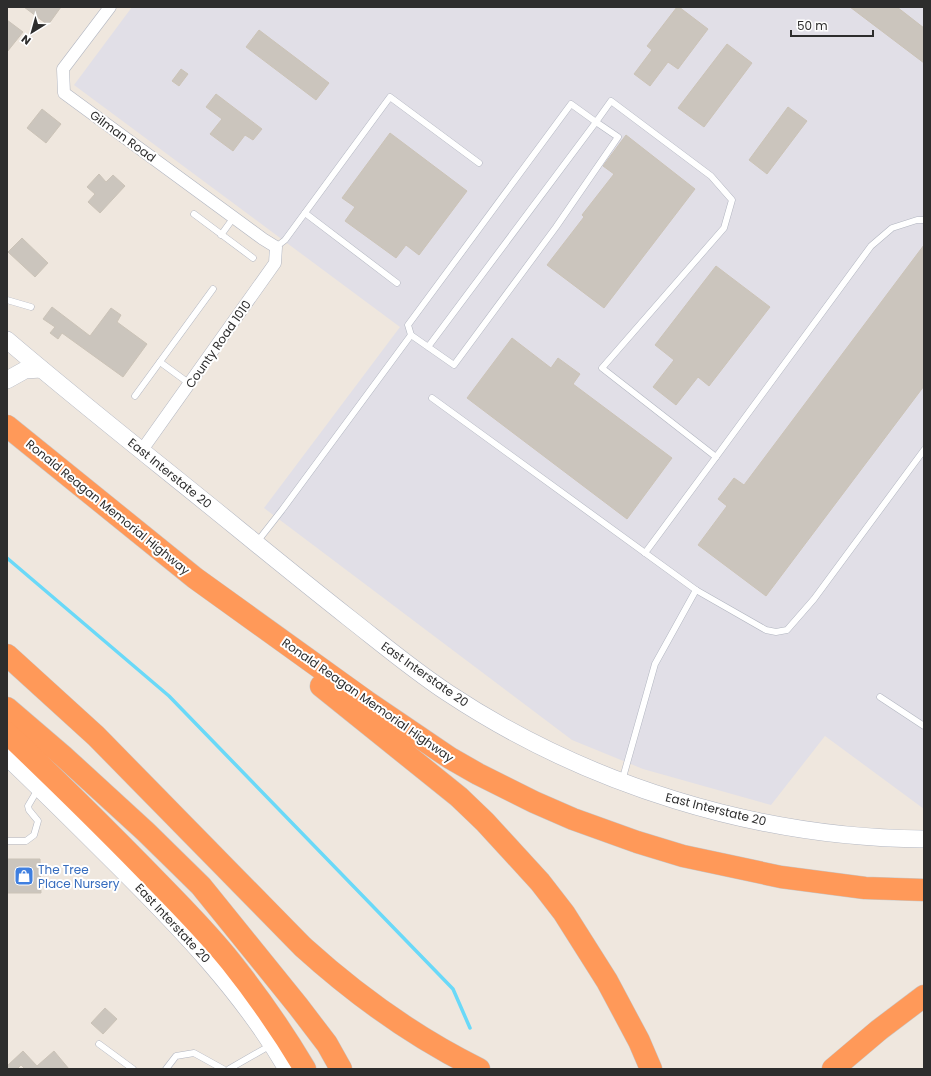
<svg xmlns="http://www.w3.org/2000/svg" width="931" height="1076" font-family="Poppins,sans-serif">
	<rect width="100%" height="100%" fill="#efe7de"/>
	<polygon fill="#e1dfe7" points="132,7 924,7 924,809 825,736 771,805 643,769 572,740 264,508 400,327 74,85"/>
	<g fill="none" stroke-linecap="round" stroke-linejoin="round">
		<polyline stroke="#6ad9f8" stroke-width="3.5" points="7,558 169,696 453,989 470,1028"/>
	</g>
	<g fill="#cbc5bd" stroke="#cbc3b7">
		<polygon points="24,7 61,7 48,25"/>
		<polygon points="677,7 679,7 708,29 678,69 668,62 650,86 634,74 652,50 647,46"/>
		<polygon points="850,7 897,7 924,28 924,63"/>
		<polygon points="7,20 23,32 7,52"/>
		<polygon points="259,30 329,83 316,100 246,47"/>
		<polygon points="727,44 752,63 704,127 678,108"/>
		<polygon points="181,69 188,74 179,86 172,81"/>
		<polygon points="216,94 262,129 253,140 245,135 233,151 210,134 222,119 206,107"/>
		<polygon points="788,107 807,121 767,174 749,160"/>
		<polygon points="42,109 61,124 46,143 27,128"/>
		<polygon points="390,133 467,191 419,255 406,245 396,258 345,221 355,207 342,198"/>
		<polygon points="626,135 695,189 604,308 547,265 584,217 582,215 614,174 603,166"/>
		<polygon points="99,174 106,182 113,175 125,186 100,213 88,202 95,194 87,187"/>
		<polygon points="22,238 48,263 35,277 8,252"/>
		<polygon points="924,245 924,386 766,596 698,545 727,506 718,499 734,478 744,485"/>
		<polygon points="716,266 770,307 709,386 698,377 676,405 653,387 674,360 655,345"/>
		<polygon points="52,307 90,336 111,308 121,315 117,322 147,344 123,377 62,333 58,339 50,333 55,327 43,319"/>
		<polygon points="512,338 551,368 558,358 580,374 573,384 672,458 627,519 467,398"/>
		<polygon points="7,859 40,859 41,893 7,893"/>
		<polygon points="105,1008 117,1019 103,1034 91,1023"/>
		<polygon points="23,1051 37,1066 54,1051 69,1069 25,1069 21,1065 17,1069 7,1069 7,1066"/>
	</g>
	<g fill="none" stroke-linecap="round" stroke-linejoin="round">
		<g stroke="#b2b6c1" stroke-width="7">
			<g id="service">
				<polyline points="305,213 397,283"/>
				<polyline points="194,214 253,258"/>
				<polyline points="221,235 234,217"/>
				<polyline points="276,247 285,240 390,97 479,163"/>
				<polyline points="7,300 31,307"/>
				<polyline points="428,347 596,122 618,137 556,227 454,365 411,335 408,325 571,104 596,122 611,101 711,176 732,200 724,228 602,368 716,457 645,553"/>
				<polyline points="160,362 190,384"/>
				<polyline points="135,396 213,289"/>
				<polyline points="432,398 696,590 655,664 622,781"/>
				<polyline points="716,457 871,246 892,228 917,220 924,220"/>
				<polyline points="257,542 282,510 411,335"/>
				<polyline points="696,590 766,630 776,632 787,630 814,599 924,450"/>
				<polyline points="880,697 924,726"/>
				<polyline points="7,841 26,841 34,835 38,821 29,810 28,806 38,789"/>
				<polyline points="99,1044 133,1069"/>
				<polyline points="166,1069 176,1056 194,1053 223,1069"/>
				<polyline points="229,1069 271,1045"/>
			</g>
		</g>
		<g stroke="#b2b6c1" stroke-width="13">
			<polyline id="minor" points="110,7 63,69 64,93 263,239 276,247 275,263 142,450"/>
		</g>
		<g stroke="#b2b6c1" stroke-width="18">
			<g id="secondary">
				<path d="M7,340C82,404 160,465 236,527C274,558 311,588 349,618C381,643 413,670 448,693C587,785 757,838 924,839"/>
				<polyline points="7,380 25,370 41,369"/>
				<path d="M7,757C45,793 82,830 119,867C182,930 242,992 287,1069"/>
			</g>
		</g>
		<g stroke="#c8c8c8" stroke-width="23">
			<g id="motorway">
				<polyline points="7,426 195,578 366,701 450,758 478,774 534,802 573,819 637,842 683,856 781,877 865,888 924,890"/>
				<path d="M7,655L96,736L303,947C356,995 414,1037 479,1069"/>
				<polyline points="321,686 459,797 485,822 540,882 564,913 607,981 639,1041 651,1069"/>
				<polyline points="7,708 63,756 146,832 201,886 298,1006 327,1044 341,1069"/>
				<path d="M7,733C53,777 98,821 143,867C173,898 204,928 231,962C258,996 283,1032 305,1069"/>
				<polyline points="833,1069 879,1030 924,996"/>
			</g>
		</g>
		<use href="#service" stroke="#fff" stroke-width="6"/>
		<use href="#minor" stroke="#fff" stroke-width="12"/>
		<use href="#secondary" stroke="#fff" stroke-width="17"/>
		<use href="#motorway" stroke="#ff9959" stroke-width="22"/>
	</g>
	<defs>
		<g id="shop-square" transform="scale(1)"><rect x="-9" y="-9" width="18" height="18" rx="4" fill="#3f7fe0" stroke="#fff"/><path d="M-5-2.5h2.3a2.7 3.5 0 0 1 5.4 0H5L5.5 6h-11ZM-1.5-2.5h3a1.5 2.3 0 0 0-3 0Z" fill="#fff"/></g>
	</defs>
	<g fill-rule="evenodd">
		<use href="#shop-square" x="24" y="876"/>
	</g>
	<g text-anchor="middle" dominant-baseline="central" stroke-width="4" stroke-linejoin="round" paint-order="stroke">
		<g font-size="12" fill="#2d2d2d" stroke="#fff">
			<text transform="translate(123 136) rotate(36)">Gilman Road</text>
			<text transform="translate(218 344) rotate(-55)">County Road 1010</text>
			<text transform="translate(170 473) rotate(39)">East Interstate 20</text>
			<text transform="translate(108 507) rotate(39)">Ronald Reagan Memorial Highway</text>
			<text transform="translate(425 674) rotate(35)">East Interstate 20</text>
			<text transform="translate(368 700) rotate(35)">Ronald Reagan Memorial Highway</text>
			<text transform="translate(716 809) rotate(14)">East Interstate 20</text>
			<text transform="translate(173 923) rotate(47)">East Interstate 20</text>
		</g>
		<g font-size="12" fill="#366cbe" stroke="#fff" text-anchor="start">
			<text x="38" y="869">The Tree<tspan x="38" dy="14">Place Nursery</tspan></text>
		</g>
	</g>
	<rect width="931" height="1076" fill="none" stroke="#2d2d2d" stroke-width="16"/>
	<g transform="translate(32 32) rotate(217)" stroke="#ffffff" stroke-width="3" paint-order="stroke">
	<path d="M0-3L7 15L0 10L-7 15Z" fill="#2d2d2d"/>
	<text y="-6" font-size="11" font-weight="bold" text-anchor="middle" fill="#2d2d2d">N</text>
	</g>
	<path d="M791 30v6h82v-6" fill="none" stroke="#2d2d2d" stroke-width="2"/>
	<text x="797" y="30" font-size="12" fill="#2d2d2d" stroke="#ffffff" stroke-width="3" paint-order="stroke">50 m</text>
</svg>
